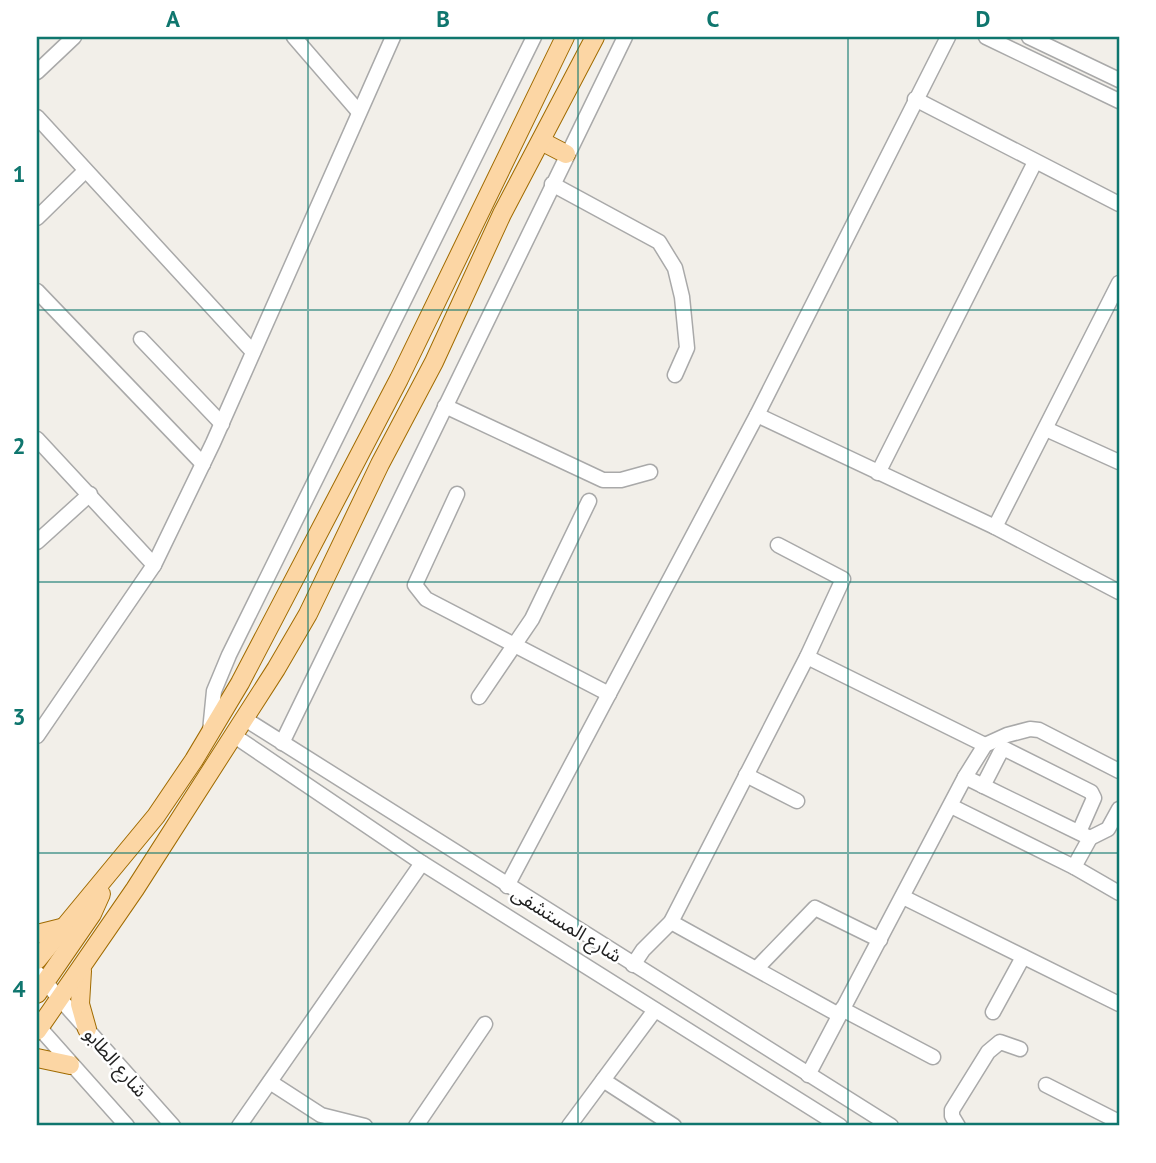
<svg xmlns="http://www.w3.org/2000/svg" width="1156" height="1163" font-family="'PT Sans','Noto Sans Arabic',sans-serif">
	<rect width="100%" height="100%" fill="#f2efe9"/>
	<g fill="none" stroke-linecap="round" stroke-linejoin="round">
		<g stroke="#a9a9a9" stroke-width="17">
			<g id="minor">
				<polyline points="294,37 358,111"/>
				<polyline points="986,37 1119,101"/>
				<polyline points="1029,37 1119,80"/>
				<polyline points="37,72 74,37"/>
				<polyline points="915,99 1119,204"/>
				<polyline points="37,117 253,352"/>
				<polyline points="552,184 659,242 675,268 682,297 687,348 675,375"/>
				<polyline points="37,218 85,171"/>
				<polyline points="37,291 203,464"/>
				<polyline points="141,339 222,424"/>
				<polyline points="445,406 603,480 621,480 650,472"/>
				<polyline points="757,415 995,527 1119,592"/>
				<polyline points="1046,429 1119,462"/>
				<polyline points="37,439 154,565"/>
				<polyline points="878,473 1035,162"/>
				<polyline points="457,494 415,585 426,599 609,694"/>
				<polyline points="995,527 1119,283"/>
				<polyline points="37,542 90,494"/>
				<polyline points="807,657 985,745"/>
				<polyline points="479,697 532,619 589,501"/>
				<polyline points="245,719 891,1126"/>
				<polyline points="210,731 214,691 229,655 534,37"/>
				<polyline points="233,735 422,863 840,1126"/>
				<polyline points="37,736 154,565 213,443 393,37"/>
				<polyline points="282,743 625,37"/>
				<polyline points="746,775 797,801"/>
				<polyline points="983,786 1000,753 1005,749 1091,792 1094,798 1079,832"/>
				<polyline points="951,806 1074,867 1090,838 965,777"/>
				<polyline points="1090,838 1108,829 1119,809"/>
				<polyline points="1074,867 1119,893"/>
				<polyline points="507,886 757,415 948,37"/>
				<polyline points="903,897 1119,1004"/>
				<polyline points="671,922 839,1015"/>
				<polyline points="633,965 643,950 671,922 807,657 843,579 778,545"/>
				<polyline points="758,967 815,908 880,940"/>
				<polyline points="37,973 173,1126"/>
				<polyline points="842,1009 933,1057"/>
				<polyline points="993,1012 1023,957"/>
				<polyline points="37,1025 127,1126"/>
				<polyline points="808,1075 965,777 985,745 1007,735 1030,729 1039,730 1119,771"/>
				<polyline points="603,1080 674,1126"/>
				<polyline points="270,1082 321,1115 365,1126"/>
				<polyline points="1046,1085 1119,1122"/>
				<polyline points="239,1126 422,863"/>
				<polyline points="416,1126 485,1024"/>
				<polyline points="569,1126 655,1010"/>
				<polyline points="958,1126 952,1116 952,1110 988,1052 1000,1042 1020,1049"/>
			</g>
		</g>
		<g stroke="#a06b00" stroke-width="20">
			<g id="major">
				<polyline points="541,141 566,154"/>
				<polyline points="37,934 65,927"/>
				<polyline points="37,960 156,816 194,760 240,683 399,379 565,37"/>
				<polyline points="82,971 80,1004 87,1029"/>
				<polyline points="37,994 92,914 101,894"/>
				<polyline points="37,1031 135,889 276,669 308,614 380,464 434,362 502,214 595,37"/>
				<polyline points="37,1058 70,1065"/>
			</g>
		</g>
		<use href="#minor" stroke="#fff" stroke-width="14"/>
		<use href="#major" stroke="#fcd6a4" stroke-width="18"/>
	</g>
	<path fill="none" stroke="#0f766e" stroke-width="2" stroke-opacity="0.55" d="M308,37V1126M578,37V1126M848,37V1126M37,310H1119M37,582H1119M37,853H1119"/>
	<g text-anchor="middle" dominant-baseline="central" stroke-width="5" stroke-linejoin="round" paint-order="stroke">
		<g font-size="19" fill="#222" stroke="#fff">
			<text transform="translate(567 924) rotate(32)">شارع المستشفى</text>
			<text transform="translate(116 1062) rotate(49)">شارع الطابو</text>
		</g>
	</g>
	<rect width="1156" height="1163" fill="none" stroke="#ffffff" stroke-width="77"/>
	<rect x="38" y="38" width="1080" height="1086" fill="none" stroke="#0f766e" stroke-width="2.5"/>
	<g font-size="23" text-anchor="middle" font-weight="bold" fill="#0f766e">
		<text x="173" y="27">A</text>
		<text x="443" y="27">B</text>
		<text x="713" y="27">C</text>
		<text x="983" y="27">D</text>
		<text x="19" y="182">1</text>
		<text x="19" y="454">2</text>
		<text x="19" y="725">3</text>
		<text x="19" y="997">4</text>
	</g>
</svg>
